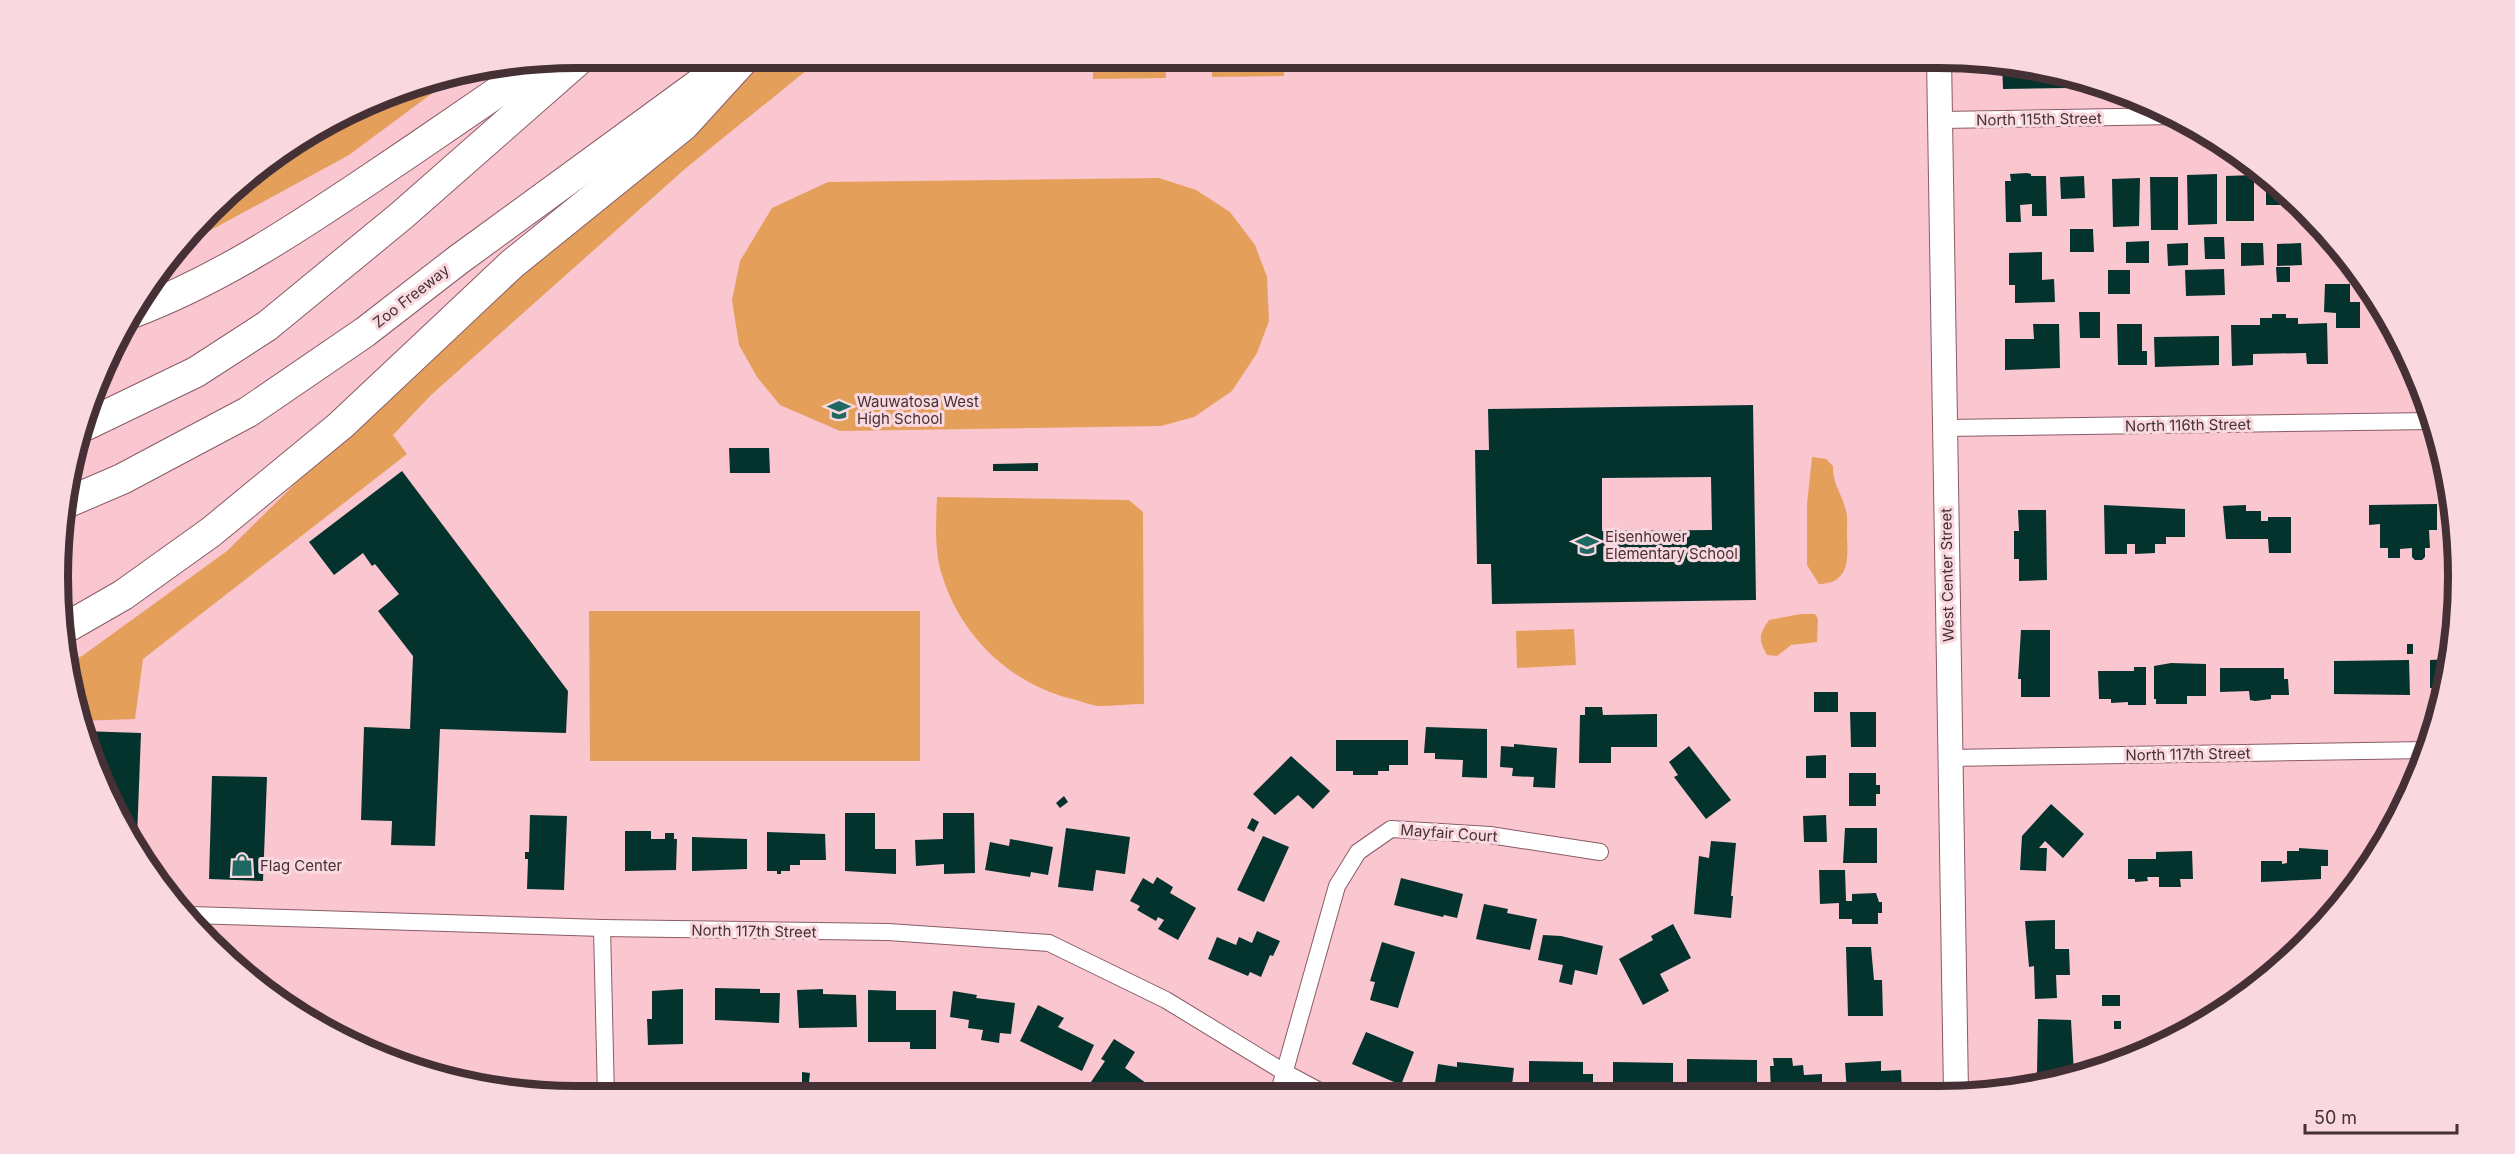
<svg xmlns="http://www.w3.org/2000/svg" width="2515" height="1154" font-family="Inter,sans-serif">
	<rect width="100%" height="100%" fill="#fac6d0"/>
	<g fill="#e4a05a">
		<polygon points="766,57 823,57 686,168 431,395 393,435 407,454 143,659 135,719 79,721 66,663 82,656 227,551 401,379"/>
		<polygon points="1093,57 1165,57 1166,78 1093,79"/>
		<polygon points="1212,57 1284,57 1284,76 1212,77"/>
		<polygon points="454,77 349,155 189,242 234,186 317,127 410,85"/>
		<polygon points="1159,178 1196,190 1230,212 1255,245 1267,277 1269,321 1257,353 1232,391 1194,417 1161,426 840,431 780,405 757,377 739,345 732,300 740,261 772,208 828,182"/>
		<path d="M1812,457L1826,459L1833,466C1833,487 1842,492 1846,511C1848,518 1847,527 1847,535C1848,559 1850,583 1819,584L1807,565V504Z"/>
		<path d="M937,497L1129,500L1143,512L1144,704C1129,704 1114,706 1098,706C1090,705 1080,701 1072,699C1010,684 960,635 942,575C934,550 936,523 937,497Z"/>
		<polygon points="589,611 920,611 920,761 590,761"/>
		<path d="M1801,614H1815L1818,619L1817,642L1791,645L1777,656L1767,655C1758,638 1759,635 1769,620Z"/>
		<polygon points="1574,629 1576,665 1517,668 1516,631"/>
	</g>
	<g fill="#04332e" fill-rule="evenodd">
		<polygon points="2002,63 2039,67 2068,76 2068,88 2003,89"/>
		<polygon points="2027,173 2031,174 2031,176 2046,176 2047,216 2032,216 2032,204 2020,205 2021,222 2006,222 2005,181 2011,181 2010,174"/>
		<polygon points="2217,174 2217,224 2188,225 2187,175"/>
		<polygon points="2254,175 2254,221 2226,221 2226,176"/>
		<polygon points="2084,176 2085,198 2061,199 2060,177"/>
		<polygon points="2266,176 2294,200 2294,205 2266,205"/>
		<polygon points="2150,177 2178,177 2178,230 2151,230"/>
		<polygon points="2140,178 2139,226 2113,227 2112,179"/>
		<polygon points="2070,229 2093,229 2094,252 2070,252"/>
		<polygon points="2204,237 2224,237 2225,259 2205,259"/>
		<polygon points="2149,241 2149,263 2126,263 2126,242"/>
		<polygon points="2188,243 2188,265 2168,266 2167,244"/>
		<polygon points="2241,243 2263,243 2264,265 2241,266"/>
		<polygon points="2301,243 2302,265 2277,266 2277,244"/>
		<polygon points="2042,252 2042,280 2054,279 2055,302 2015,303 2015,285 2009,285 2009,253"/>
		<polygon points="2276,267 2290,267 2290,282 2277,282"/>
		<polygon points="2224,269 2225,295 2186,296 2185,270"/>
		<rect x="2108" y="270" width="22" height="24"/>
		<polygon points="2325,284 2350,284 2350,302 2360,302 2360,328 2336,328 2336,313 2324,312"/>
		<polygon points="2079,312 2100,312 2100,338 2080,338"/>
		<polygon points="2272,314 2286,314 2286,318 2298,318 2298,324 2327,323 2328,364 2307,364 2306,353 2253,354 2253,365 2232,366 2231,325 2260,325 2260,318 2272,318"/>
		<polygon points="2033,324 2059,324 2060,368 2005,370 2005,339 2034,339"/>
		<polygon points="2117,324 2142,324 2142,351 2147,351 2147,365 2118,365"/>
		<polygon points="2393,330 2407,357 2394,357"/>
		<polygon points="2219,336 2219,365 2155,367 2154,337"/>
		<path d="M1753,405L1756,600L1492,604L1491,564H1477L1475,450H1489L1488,409ZM1711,477L1712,530L1602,531V478Z"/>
		<polygon points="729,448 769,448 770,473 730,473"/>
		<polygon points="1038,463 1038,471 993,471 993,464"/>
		<polygon points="402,471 568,691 566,733 440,729 435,846 391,845 392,821 361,820 364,727 410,729 413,656 378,611 399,594 375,564 372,566 363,553 334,575 309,542"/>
		<polygon points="2437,504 2437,530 2429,530 2430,548 2425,548 2425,557 2422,560 2415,560 2412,557 2412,548 2400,549 2400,558 2388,558 2388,548 2380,548 2380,524 2369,525 2369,505"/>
		<polygon points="2104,505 2185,509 2185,537 2166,537 2166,544 2155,544 2155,553 2135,554 2135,544 2127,544 2127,554 2105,554"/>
		<polygon points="2246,505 2246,511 2261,511 2261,521 2268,521 2268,517 2291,517 2291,553 2269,553 2268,539 2226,539 2223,506"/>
		<polygon points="2018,510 2046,510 2047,580 2019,581 2019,559 2014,559 2014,531 2019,531"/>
		<polygon points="2021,630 2050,630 2050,697 2021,697 2021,679 2018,679"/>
		<rect x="2407" y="644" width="6" height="10"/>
		<polygon points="2450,659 2445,688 2430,688 2430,660"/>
		<polygon points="2409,660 2410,695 2334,694 2334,661"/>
		<polygon points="2171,663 2206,664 2206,696 2187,696 2187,704 2156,704 2156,699 2154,699 2154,666"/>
		<polygon points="2134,667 2146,667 2146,705 2128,705 2128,702 2111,703 2111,699 2099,699 2098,671 2134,671"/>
		<polygon points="2220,668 2284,668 2284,679 2288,679 2289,695 2271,695 2271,699 2255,701 2250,700 2249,691 2220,692"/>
		<rect x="1814" y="692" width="24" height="20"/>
		<polygon points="1585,707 1602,707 1603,715 1657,714 1657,747 1611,747 1611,763 1579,763 1580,715 1585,715"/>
		<polygon points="1850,712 1876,712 1876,747 1851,747"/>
		<polygon points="1426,727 1487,729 1487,778 1462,777 1463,760 1435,759 1435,753 1424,753"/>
		<polygon points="82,731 141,733 137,838 126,837 84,744"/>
		<polygon points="1336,740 1408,740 1408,765 1389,765 1389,771 1378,771 1378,775 1353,775 1353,771 1336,771"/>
		<polygon points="1514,744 1557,748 1555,788 1533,787 1534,777 1512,776 1513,768 1500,767 1501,746 1514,747"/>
		<polygon points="1689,746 1731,800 1706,819 1674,777 1678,775 1669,762"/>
		<polygon points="1826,755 1826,778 1806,778 1806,756"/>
		<polygon points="1291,756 1330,791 1313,809 1298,795 1275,815 1253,794"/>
		<polygon points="1849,773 1876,773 1876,785 1880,785 1880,794 1876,794 1876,806 1849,806"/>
		<polygon points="212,776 267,777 263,881 209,879"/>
		<polygon points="1064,796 1068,802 1060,808 1056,803"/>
		<polygon points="2051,804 2084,834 2063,858 2045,841 2039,848 2047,848 2046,871 2020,870 2022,836"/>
		<polygon points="845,813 875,813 875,849 896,849 896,874 845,871"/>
		<polygon points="943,813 974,813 975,873 944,874 944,864 916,866 915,840 943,839"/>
		<polygon points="530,815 567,816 564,890 527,889 528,859 525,859 525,852 529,852"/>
		<polygon points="1826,815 1827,842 1804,842 1803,816"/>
		<polygon points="1252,818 1259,822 1254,832 1247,828"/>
		<polygon points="1066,828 1130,837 1125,874 1096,870 1093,891 1058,887"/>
		<polygon points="1845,828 1877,828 1877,863 1843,863"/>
		<polygon points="625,831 651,831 651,839 665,839 665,833 674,833 674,839 677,839 676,870 625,871"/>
		<polygon points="767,832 825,834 826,860 800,860 800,865 790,865 790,871 781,871 781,874 777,874 777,871 767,871"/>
		<polygon points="1263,836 1289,847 1264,902 1237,890"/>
		<polygon points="692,837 747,839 747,869 692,871"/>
		<polygon points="1010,839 1053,847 1048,875 1031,872 1030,877 985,870 990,842 1009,846"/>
		<polygon points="1711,841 1736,843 1731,896 1733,896 1731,918 1694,914 1699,856 1709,858"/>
		<polygon points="2299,848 2328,850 2328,866 2321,866 2321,879 2261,882 2261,861 2282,861 2282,864 2287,863 2287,851 2299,851"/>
		<polygon points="2192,851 2193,879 2180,879 2181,887 2159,887 2159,877 2147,877 2148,881 2135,882 2135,879 2128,879 2128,859 2156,859 2156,852"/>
		<polygon points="1819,870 1845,870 1846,901 1852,901 1852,894 1876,893 1879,902 1882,902 1882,913 1878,913 1878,924 1852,924 1852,919 1839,919 1839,903 1820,904"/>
		<polygon points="1157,877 1173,887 1170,893 1196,908 1178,940 1158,929 1164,920 1158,917 1156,921 1137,910 1140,906 1130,901 1143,878 1153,884"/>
		<polygon points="1401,878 1463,894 1457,918 1444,915 1443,917 1394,905"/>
		<polygon points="1484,904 1508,909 1507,913 1537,919 1530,950 1476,939"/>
		<polygon points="2055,920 2055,949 2069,949 2070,975 2056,975 2057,998 2035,999 2034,966 2029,967 2025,921"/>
		<polygon points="1673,924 1691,958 1660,974 1669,991 1643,1005 1619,959 1653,940 1651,936"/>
		<polygon points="1257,931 1280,941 1273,956 1270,955 1261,977 1250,972 1248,976 1208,959 1217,937 1236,945 1239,937 1252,943"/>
		<polygon points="1543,935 1561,936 1603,946 1597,975 1575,970 1572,985 1559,982 1563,965 1538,960"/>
		<polygon points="1382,942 1415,952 1398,1008 1370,1000 1375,982 1370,981"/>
		<polygon points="1846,947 1871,947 1874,980 1882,980 1883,1016 1848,1016"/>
		<polygon points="715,988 760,989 760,993 780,993 779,1023 715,1020"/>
		<polygon points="683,989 683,1044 648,1045 647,1019 652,1019 652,991"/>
		<polygon points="823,989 823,994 856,995 857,1027 799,1028 797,990"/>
		<polygon points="868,990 896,991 896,1010 936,1010 936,1049 910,1049 910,1042 868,1042"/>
		<polygon points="953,991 977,995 976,998 1015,1003 1011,1034 1000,1033 999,1043 981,1040 983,1030 968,1028 969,1020 950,1017"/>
		<rect x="2102" y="995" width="18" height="11"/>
		<polygon points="1038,1005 1064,1018 1058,1027 1094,1045 1082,1071 1020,1041"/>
		<polygon points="2038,1019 2071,1020 2074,1074 2037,1074"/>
		<rect x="2114" y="1021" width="7" height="8"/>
		<polygon points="1366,1032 1414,1052 1401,1085 1352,1064"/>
		<polygon points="1114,1039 1135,1052 1125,1068 1153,1088 1148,1095 1112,1095 1091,1082 1105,1061 1101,1059"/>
		<polygon points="1773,1058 1792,1058 1793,1066 1803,1065 1804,1075 1822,1074 1822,1093 1771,1093 1770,1066 1774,1066"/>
		<polygon points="1687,1059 1757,1060 1757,1089 1715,1088 1715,1093 1687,1094"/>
		<polygon points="1529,1061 1583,1062 1583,1074 1593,1074 1593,1094 1542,1094 1542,1090 1529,1090"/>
		<polygon points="1881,1061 1881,1071 1901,1070 1902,1093 1847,1093 1845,1063"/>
		<polygon points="1457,1062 1514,1068 1511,1094 1461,1094 1434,1089 1438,1064 1457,1067"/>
		<polygon points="1613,1062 1673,1063 1673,1093 1613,1093"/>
		<polygon points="802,1072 810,1073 809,1082 802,1082"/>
		<polygon points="716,1084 716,1097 701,1097 701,1085"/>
	</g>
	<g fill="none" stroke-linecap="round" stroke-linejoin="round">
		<g stroke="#895c66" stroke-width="18">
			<g id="street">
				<polyline points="1941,120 2174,116"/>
				<polyline points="1945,428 2432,421"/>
				<polyline points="1950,758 2426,750"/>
				<polyline points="191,915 602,928 888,932 1049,943 1166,1000 1284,1072 1327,1095"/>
				<polyline points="602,928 606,1097"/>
				<polyline points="1278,1095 1337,886 1358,852 1391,829 1490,835 1600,852"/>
			</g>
		</g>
		<g stroke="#895c66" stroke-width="26">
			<polyline id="secondary" points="1939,57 1956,1093"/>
		</g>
		<g stroke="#895c66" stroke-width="32">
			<g id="highway">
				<path d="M129,314C215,282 291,232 367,181C425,142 483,102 540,63"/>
				<polyline points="86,425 196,372 267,326 401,216 582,57"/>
				<polyline points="66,503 122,479 248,412 365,332 458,260 714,73"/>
				<polyline points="62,630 123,595 211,532 341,425 512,264 684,125 746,57"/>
			</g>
		</g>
		<use href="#street" stroke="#fff" stroke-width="16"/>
		<use href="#secondary" stroke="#fff" stroke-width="24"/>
		<use href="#highway" stroke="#fff" stroke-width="30"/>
	</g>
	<defs>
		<g id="school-bare" transform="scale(1.8)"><path d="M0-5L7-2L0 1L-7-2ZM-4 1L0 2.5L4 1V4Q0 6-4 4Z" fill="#206962" stroke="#f9d9df" stroke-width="2.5" paint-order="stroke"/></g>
		<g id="shop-bare" transform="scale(1.8)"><path d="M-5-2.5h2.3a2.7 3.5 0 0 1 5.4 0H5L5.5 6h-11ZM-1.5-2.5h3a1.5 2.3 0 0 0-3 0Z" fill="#206962" stroke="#f9d9df" stroke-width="2.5" paint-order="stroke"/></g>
	</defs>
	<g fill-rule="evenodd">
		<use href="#school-bare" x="839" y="410"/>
		<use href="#school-bare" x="1587" y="545"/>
		<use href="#shop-bare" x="242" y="865"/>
	</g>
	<g text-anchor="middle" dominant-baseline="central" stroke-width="6" stroke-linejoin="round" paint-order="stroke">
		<g font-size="15" fill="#453135" stroke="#f9d9df">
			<text transform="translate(2039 119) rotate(-1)">North 115th Street</text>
			<text transform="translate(411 296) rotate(-38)">Zoo Freeway</text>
			<text transform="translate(2188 425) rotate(-1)">North 116th Street</text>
			<text transform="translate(1947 575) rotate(-91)">West Center Street</text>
			<text transform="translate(2188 754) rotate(-1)">North 117th Street</text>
			<text transform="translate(1449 833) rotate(4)">Mayfair Court</text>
			<text transform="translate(754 931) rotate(1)">North 117th Street</text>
		</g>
		<g font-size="15" fill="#453135" stroke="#f9d9df" text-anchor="start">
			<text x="857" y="401">Wauwatosa West<tspan x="857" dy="17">High School</tspan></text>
			<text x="1605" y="536">Eisenhower<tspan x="1605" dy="17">Elementary School</tspan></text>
			<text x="260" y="865">Flag Center</text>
		</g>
	</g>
	<path d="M0 0H2515V1154H0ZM577 68H1939A509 509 0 0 1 2448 577V577A509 509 0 0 1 1939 1086H577A509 509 0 0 1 68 577V577A509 509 0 0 1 577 68Z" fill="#f9d9df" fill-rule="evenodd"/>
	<path fill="none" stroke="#453135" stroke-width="8" d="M577 68H1939A509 509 0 0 1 2448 577V577A509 509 0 0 1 1939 1086H577A509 509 0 0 1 68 577V577A509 509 0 0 1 577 68Z"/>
	<path d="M2305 1124v9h152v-9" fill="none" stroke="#453135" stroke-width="3"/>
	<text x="2314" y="1124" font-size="18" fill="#453135" stroke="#f9d9df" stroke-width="4.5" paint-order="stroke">50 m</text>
</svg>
